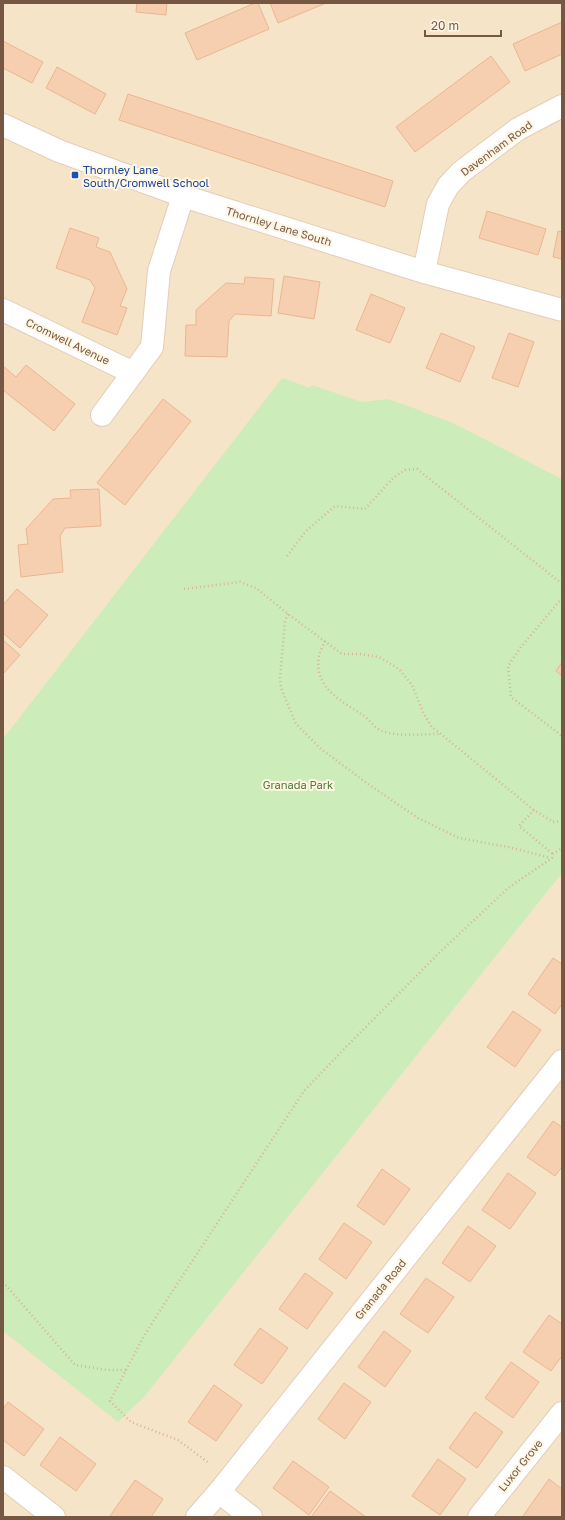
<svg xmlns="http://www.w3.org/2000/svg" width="565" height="1520" font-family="'Golos Text',sans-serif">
	<rect width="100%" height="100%" fill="#fef2db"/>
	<rect fill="#f6e4c9" x="3" y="3" width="559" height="1514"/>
	<polygon fill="#ccecba" points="282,378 310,388 312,385 362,402 388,399 422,411 423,412 448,421 465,429 562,479 562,873 144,1397 118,1422 3,1331 3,739"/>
	<g fill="#f6cfb1" stroke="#eab690">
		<polygon points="137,3 167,3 166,15 136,12"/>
		<polygon points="255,3 258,3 269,29 197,60 185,33"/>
		<polygon points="270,3 326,3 278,23"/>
		<polygon points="562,22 562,54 525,71 513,44"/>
		<polygon points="3,41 43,62 32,83 3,68"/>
		<polygon points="491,56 510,82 415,152 396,127"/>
		<polygon points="57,67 106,94 95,114 46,88"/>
		<polygon points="128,94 393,181 385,207 119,120"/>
		<polygon points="487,211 546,229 538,255 479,238"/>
		<polygon points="70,228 99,238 96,247 110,252 127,289 120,306 127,308 117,335 82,322 95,288 90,280 56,268"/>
		<polygon points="558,231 562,232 562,259 553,257"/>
		<polygon points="284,276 320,282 314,319 278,313"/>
		<polygon points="245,277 274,279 271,316 235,314 229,321 227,357 185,356 186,325 196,325 196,310 226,283 244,284"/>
		<polygon points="371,294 405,308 390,343 356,330"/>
		<polygon points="441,333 475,347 460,382 426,368"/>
		<polygon points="509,333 534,342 518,387 492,378"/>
		<polygon points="26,365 75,404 54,431 3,390 3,366 16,377"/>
		<polygon points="163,399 191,421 125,505 97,483"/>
		<polygon points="99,489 101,526 65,528 60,536 63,572 21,577 18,545 28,544 26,529 53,499 71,498 70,490"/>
		<polygon points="17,589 48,615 20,648 3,633 3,605"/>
		<polygon points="3,640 20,655 3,674"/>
		<polygon points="562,662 562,676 556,671"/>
		<polygon points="553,958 562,964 562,1004 555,1014 528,994"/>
		<polygon points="513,1011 541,1030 515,1067 487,1047"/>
		<polygon points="553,1121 562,1127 562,1167 555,1176 527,1157"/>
		<polygon points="382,1169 410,1189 384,1225 357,1206"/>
		<polygon points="508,1173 536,1193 510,1229 482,1210"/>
		<polygon points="344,1223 372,1242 346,1279 319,1259"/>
		<polygon points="468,1226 496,1246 470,1282 442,1263"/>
		<polygon points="305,1273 333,1293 307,1329 279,1309"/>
		<polygon points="426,1278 454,1297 428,1333 400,1314"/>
		<polygon points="549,1315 562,1324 562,1356 551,1371 523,1352"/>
		<polygon points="260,1328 288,1348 262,1384 234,1365"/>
		<polygon points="384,1331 411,1351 385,1387 358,1367"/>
		<polygon points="511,1362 539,1382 513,1418 485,1398"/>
		<polygon points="344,1383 371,1402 345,1439 318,1419"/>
		<polygon points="214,1385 242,1405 216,1441 188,1422"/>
		<polygon points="8,1402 44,1429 24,1456 3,1440 3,1409"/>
		<polygon points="475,1412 503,1432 477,1468 449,1448"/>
		<polygon points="60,1437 96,1464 76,1491 40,1465"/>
		<polygon points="438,1459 466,1479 440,1515 412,1496"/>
		<polygon points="293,1461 329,1487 309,1515 273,1488"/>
		<polygon points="549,1479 562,1489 562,1517 525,1517 523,1516"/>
		<polygon points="135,1480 163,1499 151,1517 111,1517 110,1516"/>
		<polygon points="330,1491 366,1517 311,1517"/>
	</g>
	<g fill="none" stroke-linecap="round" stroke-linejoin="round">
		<g stroke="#e2ceb7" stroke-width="24">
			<g id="minor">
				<polyline points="3,125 59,151 183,196 424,272 562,310"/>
				<polyline points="424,272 438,204 448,186 461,172 518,129 562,106"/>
				<polyline points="3,310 133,373"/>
				<polyline points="102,415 152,347 159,271 183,196"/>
				<polyline points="3,1477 54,1517"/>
				<polyline points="219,1492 251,1517"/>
				<polyline points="197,1517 219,1492 562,1061"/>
				<polyline points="479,1517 562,1413"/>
			</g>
		</g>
		<g stroke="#dab395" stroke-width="2.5" stroke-dasharray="1 3" stroke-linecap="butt">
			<polyline points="287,556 306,531 335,506 365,509 393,478 405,470 417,469 561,583 562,582"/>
			<polyline points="184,589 240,582 256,588 288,614 342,654 360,654 379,657 399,669 412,685 423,712 431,726 534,810 553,822 562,821"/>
			<polyline points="562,598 521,647 508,666 511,697 562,736"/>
			<polyline points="288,614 285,621 280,678 281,688 296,724 321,749 368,784 418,818 459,838 508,847 551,858"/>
			<path d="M325,641C323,646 320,651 319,656C313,687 341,701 363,715C369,719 375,729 382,731C399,737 422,734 440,734"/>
			<polyline points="534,810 519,826 553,854"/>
			<polyline points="3,1282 75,1365 107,1370 126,1370 110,1401 131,1422 178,1440 210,1464"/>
			<polyline points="126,1370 144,1336 168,1298 304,1091 346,1047 437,955 508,888 552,858 553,854 562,848"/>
		</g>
		<use href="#minor" stroke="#fff" stroke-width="22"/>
	</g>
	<rect fill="#1a4fb4" stroke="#fff6e4" stroke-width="1.5" x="71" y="171" width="8" height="8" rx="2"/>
	<g text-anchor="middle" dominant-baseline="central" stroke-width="4" stroke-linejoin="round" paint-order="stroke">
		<g font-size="11" fill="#755743" stroke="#fff6e4">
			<text transform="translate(496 148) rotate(-36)">Davenham Road</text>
			<text transform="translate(279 226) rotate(17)">Thornley Lane South</text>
			<text transform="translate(68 341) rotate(26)">Cromwell Avenue</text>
			<text transform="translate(380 1289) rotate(-51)">Granada Road</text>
			<text transform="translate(520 1465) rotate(-51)">Luxor Grove</text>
		</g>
		<g font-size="11" fill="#164399" stroke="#fff6e4" text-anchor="start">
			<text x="83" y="169">Thornley Lane<tspan x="83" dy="13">South/Cromwell School</tspan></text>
		</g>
		<g font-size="11" fill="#4b7c3a" stroke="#fff6e4">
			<text x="298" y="784">Granada Park</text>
		</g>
	</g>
	<rect width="565" height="1520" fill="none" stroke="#755743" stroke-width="8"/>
	<path d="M425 30v6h76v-6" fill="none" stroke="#755743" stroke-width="2"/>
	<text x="431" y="30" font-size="12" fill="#755743" stroke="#fff6e4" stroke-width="3" paint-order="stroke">20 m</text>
</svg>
